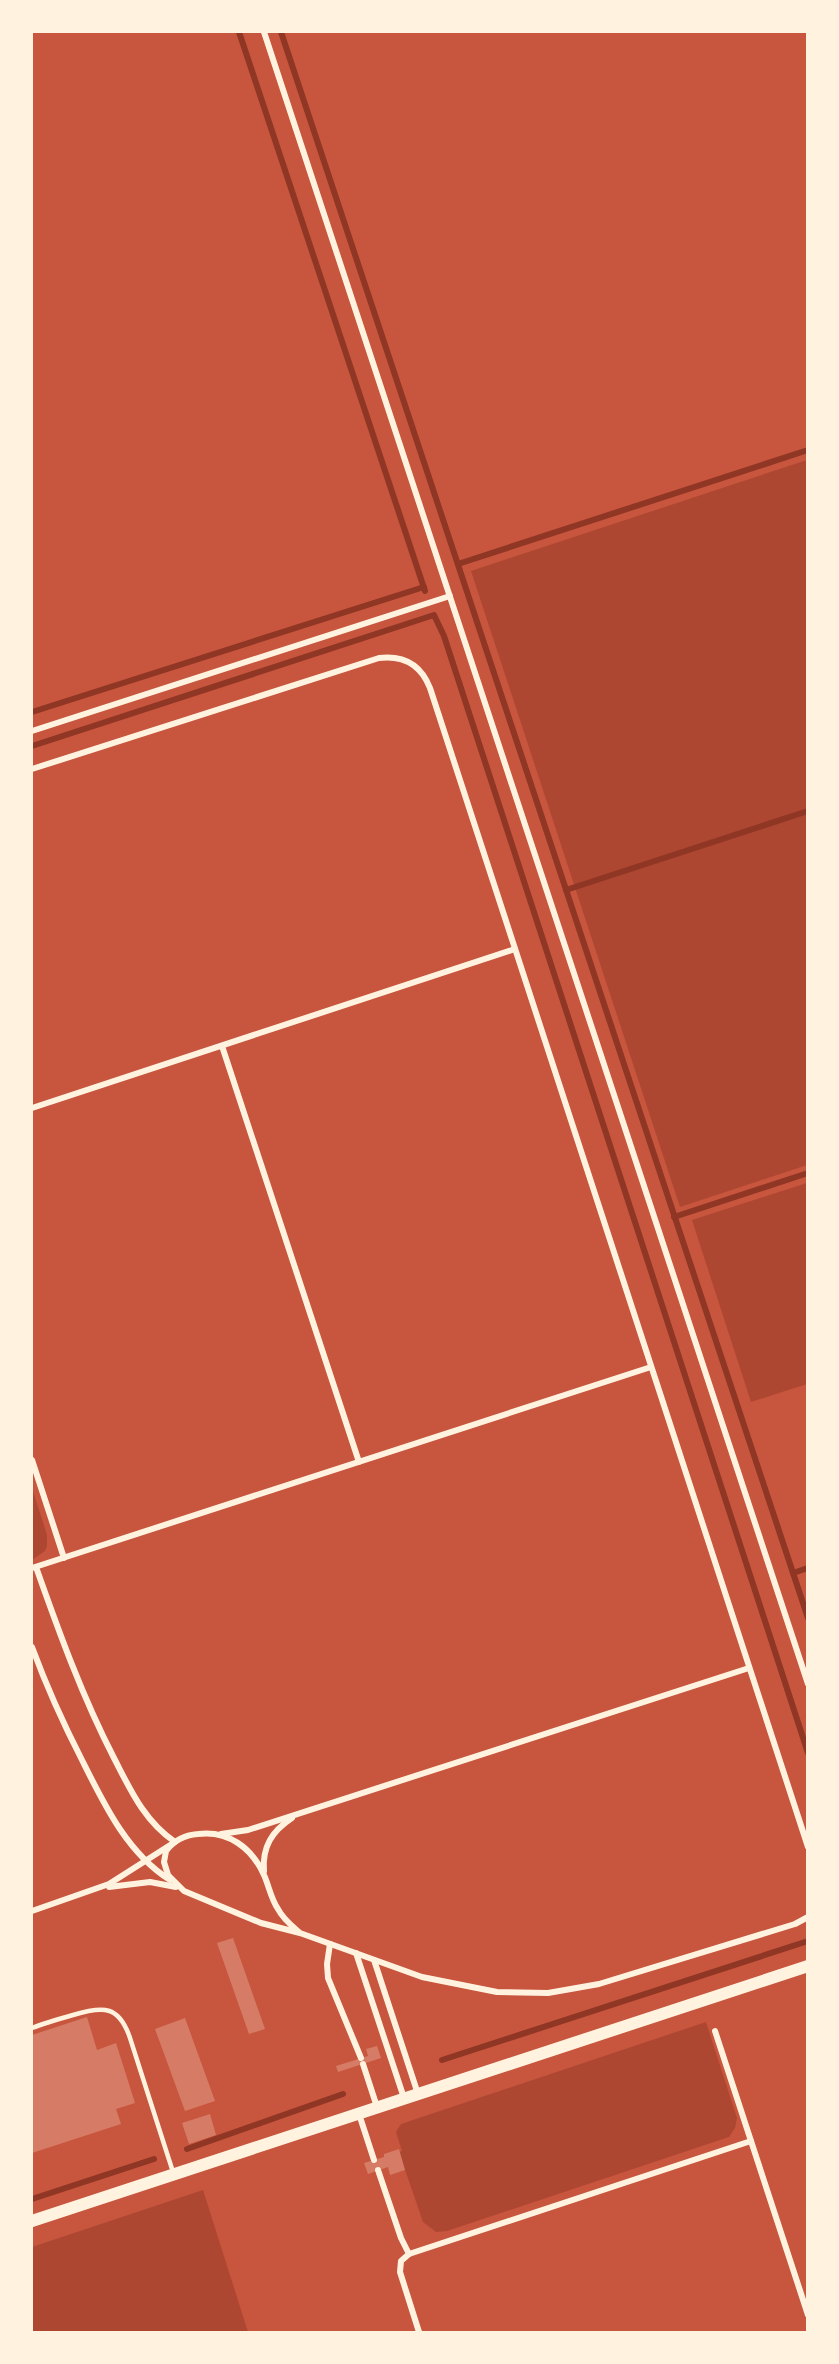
<svg xmlns="http://www.w3.org/2000/svg" width="839" height="2364" font-family="'Public Sans',sans-serif">
	<rect width="100%" height="100%" fill="#c8553d"/>
	<g fill="#ae4732">
		<polygon points="807,460 807,1165 680,1207 471,571"/>
		<polygon points="807,1183 807,1384 751,1402 692,1220"/>
		<polygon points="32,1488 47,1535 47,1546 45,1551 32,1560"/>
		<polygon points="706,2022 737,2118 735,2128 729,2137 447,2231 436,2232 423,2222 399,2152 402,2151 396,2132 401,2124"/>
		<polygon points="203,2190 248,2332 32,2332 32,2247"/>
	</g>
	<g fill="none" stroke-linecap="round" stroke-linejoin="round">
		<g stroke="#8f3625" stroke-width="6">
			<polyline points="239,32 425,591"/>
			<polyline points="281,32 808,1618"/>
			<polyline points="458,564 808,450"/>
			<polyline points="32,712 424,587"/>
			<polyline points="32,746 434,615 444,636 808,1753"/>
			<polyline points="566,890 808,811"/>
			<polyline points="674,1217 808,1173"/>
			<polyline points="793,1573 808,1568"/>
			<polyline points="442,2060 808,1941"/>
			<polyline points="187,2149 343,2094"/>
			<polyline points="32,2199 154,2159"/>
		</g>
	</g>
	<g fill="#d67c66">
		<polygon points="233,1938 265,2029 249,2034 217,1943"/>
		<polygon points="87,2017 97,2050 116,2043 135,2103 116,2109 121,2124 32,2153 32,2035"/>
		<polygon points="185,2018 215,2101 185,2111 155,2029"/>
		<polygon points="377,2046 381,2058 338,2072 336,2066 368,2056 366,2049"/>
		<polygon points="210,2114 216,2135 189,2144 182,2123"/>
		<polygon points="399,2149 405,2170 390,2175 388,2167 368,2174 364,2163 384,2157 384,2154"/>
	</g>
	<g fill="none" stroke-linecap="round" stroke-linejoin="round">
		<path stroke="#fff3e0" stroke-width="4.5" d="M32,2028C45,2023 59,2019 73,2015C103,2006 119,2005 130,2038L173,2172"/>
		<g stroke="#fff3e0" stroke-width="6">
			<polyline points="264,32 808,1684"/>
			<polyline points="32,731 450,596"/>
			<path d="M32,769L379,658C404,655 421,665 430,688L808,1847"/>
			<polyline points="222,1046 359,1462"/>
			<polyline points="32,1108 515,949"/>
			<polyline points="32,1460 64,1558"/>
			<polyline points="32,1568 651,1367"/>
			<path d="M32,1647C46,1685 63,1723 82,1760C104,1804 127,1853 170,1880"/>
			<polyline points="221,1834 248,1830 749,1668"/>
			<path d="M264,1871C262,1847 272,1831 292,1818"/>
			<polyline points="109,1887 150,1882 176,1887"/>
			<path d="M32,1911L109,1884L175,1842C144,1821 130,1789 114,1758C82,1696 59,1632 36,1567"/>
			<path d="M300,1933C292,1926 283,1919 278,1909C271,1899 269,1886 264,1875C252,1848 228,1830 198,1834C186,1835 174,1840 166,1851L164,1862L168,1875L184,1891L261,1923L300,1933L422,1977L497,1992L548,1993L599,1984L795,1924L808,1917"/>
			<polyline points="330,1944 327,1964 328,1978 361,2058"/>
			<polyline points="356,1953 404,2098"/>
			<polyline points="374,1960 418,2094"/>
			<polyline points="715,2031 808,2315"/>
			<polyline points="363,2064 377,2107"/>
			<polyline points="359,2114 374,2160"/>
			<polyline points="378,2170 401,2238 409,2254"/>
			<polyline points="419,2332 400,2272 401,2261 409,2254 751,2141"/>
		</g>
		<polyline stroke="#fff3e0" stroke-width="12" points="32,2221 808,1966"/>
	</g>
	<rect width="839" height="2364" fill="none" stroke="#fff3e0" stroke-width="66"/>
</svg>
